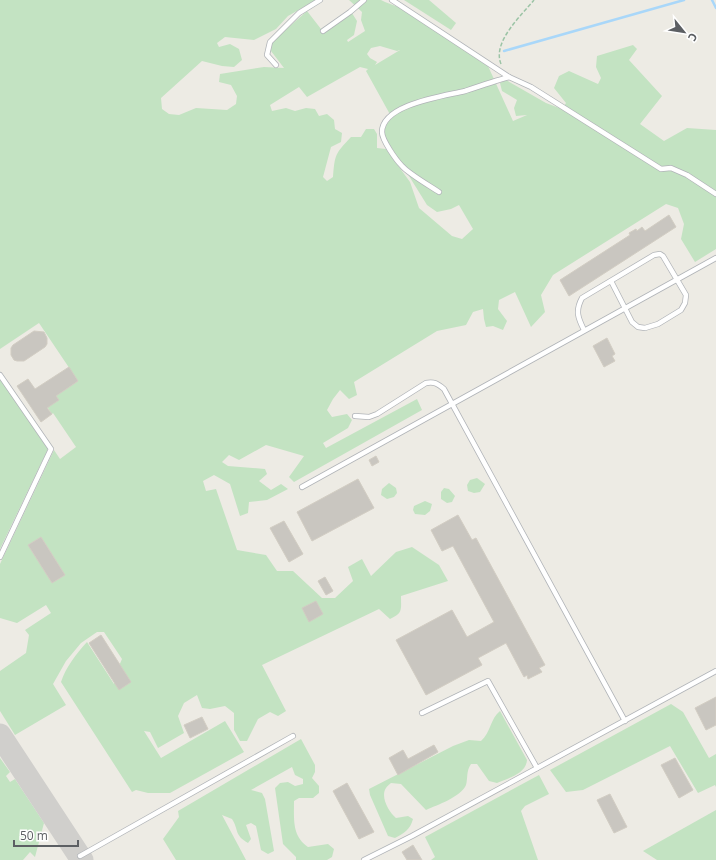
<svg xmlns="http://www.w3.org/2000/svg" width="716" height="860" font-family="'Open Sans',sans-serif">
	<rect width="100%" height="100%" fill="#edebe4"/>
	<g fill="#c3e3c2" fill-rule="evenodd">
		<path d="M0,0H316L288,16L276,29L254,40L225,37L217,43L219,47L230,44L239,49L242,60L234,67L222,66L202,61L161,98L162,109L169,114L179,115L196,108L227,110L236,104L237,96L231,85L219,82L220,74L264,67L284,68L271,51L272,42L307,11L321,29L350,10L357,21L354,35L347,40L348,42L365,31L361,20L362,12L349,0H381L385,2L401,8L488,66L513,121L527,115L516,116L514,108L517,100L502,91L500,83L506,80L546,103L562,109L566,103L554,88L559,76L569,71L598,84L601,78L596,67L597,56L633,45L637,49L629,60L662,96L640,124L664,141L687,128L716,130V249L695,262L681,239L684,224L678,208L666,204L553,275L541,295L545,312L531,327L515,292L499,300L498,309L507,321L503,330L493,326L486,327L484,319L483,309L473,312L466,325L437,331L354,382L357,395L349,399L340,390L333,399L327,410L332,417L347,414L352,420L348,428L323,443L326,448L417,399L422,410L294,482L289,477L304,456L266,445L239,460L229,455L222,462L228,466L265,469L267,474L259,481L271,490L281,484L288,489L267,500L249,502L248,513L240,516L230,484L214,475L203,481L206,491L216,489L237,550L266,555L277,571H293L322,598H335L353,581L348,567L362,559L371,576L396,552L412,547L439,565L448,581L401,596C401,610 403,613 390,619L379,609L262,665L286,711L278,716L270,712L258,719L247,741H240L234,730V713L225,706L210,709L202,708L197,695L184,703L178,716L184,733L158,748L150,732L144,731L161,758L225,721L244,752L170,793H148L136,790L132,792L61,682C66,667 76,654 87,642L114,684L115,675L122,659L104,632H97L81,643L66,661L53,684L66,705L15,735L0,711V671L26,653L29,635L25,630L51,613L46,605L17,623L0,618V564L54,450L60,459L76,447L53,413L52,414L40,397L59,400L56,396L78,381L39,323L0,349ZM380,46L397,51L400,50L375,65L377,62L370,58L367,54L371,48ZM360,67L368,69L366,71L392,118C385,125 383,129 386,139L427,205L437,212L451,209L459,205L473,229L462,239L452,236L419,208L410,182L386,149L377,148V134L374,129H366L361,137H351C335,154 335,154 333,177L327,181L323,177L331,147L341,142L342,133L335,129L334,120L327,114L319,116L315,109L306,108L295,111L286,108L272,111L270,105L299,87L307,97ZM41,537L65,575L52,583L28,545Z"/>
		<polygon points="404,0 429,0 456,23 451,30"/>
		<polygon points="0,379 48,449 0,549"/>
		<polygon points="477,478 485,484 480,492 474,493 468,491 467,485 470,480"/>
		<polygon points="389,483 396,488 397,493 394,497 387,499 381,495 382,489"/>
		<polygon points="444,488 449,489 455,496 452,502 447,503 441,499 441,492"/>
		<polygon points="425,501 432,504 430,511 425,515 415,514 413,510 414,506"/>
		<polygon points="671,704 683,712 709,758 716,754 716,787 715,785 698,793 670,746 583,790 566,792 550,770"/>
		<path d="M500,711L527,760C526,774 508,778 497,783L489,781L477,764H471C466,771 468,778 466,785C461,797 437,805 426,810L401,784L391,783C389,785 387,786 386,788C380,797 389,812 396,818L408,816L413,819C410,830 404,833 395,838L388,836L370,795L369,789L453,746L469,740L481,741C491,732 490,719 500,711Z"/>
		<path d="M301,739L315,765V772L312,778L319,786V793L313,798H299L294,801C294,820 292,836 308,847L328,844L334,849L332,857L327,860H296V857L283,844L275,788L280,783L288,782L295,786L303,784V779L295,775L292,767L251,790L262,793L265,799L274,851L268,854L261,850L256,826L251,823L246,825L251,839L248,843C234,835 239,830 232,819L222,815L246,860H176L163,839L179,817L178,811Z"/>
		<polygon points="0,758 10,772 6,776 10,782 15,779 44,823 35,857 30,852 23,860 0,860"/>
		<polygon points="539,775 549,794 525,806 521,811 538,860 431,860 435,857 425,837"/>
		<polygon points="716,810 716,860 657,860 643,851"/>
	</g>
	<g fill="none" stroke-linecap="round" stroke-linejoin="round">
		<g stroke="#a9d7f9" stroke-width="2.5">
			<polyline points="712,0 716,8"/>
			<polyline points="504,51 684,0"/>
		</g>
		<polyline stroke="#d0cfcc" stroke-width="23" points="0,735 82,860"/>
	</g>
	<g fill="#c9c6c0" stroke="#d2cdc3">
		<polygon points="669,215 676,227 569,296 560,280 630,235 629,233 636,229 637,231 642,227 645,231"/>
		<polygon points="34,331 44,332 47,338 47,344 45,347 24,361 17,361 14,360 11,355 11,348 13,345"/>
		<polygon points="607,338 615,354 612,356 615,361 604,367 593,346"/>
		<polygon points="69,367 78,381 56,396 59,400 47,408 52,414 41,422 17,386 28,379 35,389"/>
		<polygon points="376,456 379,462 372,466 369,460"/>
		<polygon points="358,479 374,508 312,541 297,512"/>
		<polygon points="458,515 472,540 476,538 545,665 539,668 542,672 528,679 527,675 524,677 506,643 478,658 482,665 426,695 396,640 452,610 467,637 494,622 453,546 442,551 431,530"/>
		<polygon points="284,521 303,554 289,562 270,528"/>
		<polygon points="41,537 65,575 52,583 28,545"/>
		<polygon points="325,577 333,591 326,595 318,581"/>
		<polygon points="316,601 323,614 309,622 302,608"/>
		<polygon points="101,635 131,682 119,690 89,643"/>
		<polygon points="716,697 716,725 706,730 695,708"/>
		<polygon points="202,717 208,729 190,738 184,725"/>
		<polygon points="434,745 438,752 398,775 389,758 403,750 408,759"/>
		<polygon points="675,758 693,790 679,798 661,765"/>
		<polygon points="347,783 374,832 359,839 333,791"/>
		<polygon points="610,794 627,827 614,833 597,800"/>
		<polygon points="413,845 422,860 407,860 402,852"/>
	</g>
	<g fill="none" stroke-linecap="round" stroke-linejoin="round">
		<g stroke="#b1b4b8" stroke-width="6">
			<g id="service">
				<polyline points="392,0 509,77 531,87 661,169 671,168 687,175 716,194"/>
				<polyline points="323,31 350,12 364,0"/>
				<polyline points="276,65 267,55 270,42 299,13 320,0"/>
				<path d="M439,192C430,186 409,174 402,166C396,160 382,140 382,132C382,104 445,96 465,91C480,86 495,81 509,77"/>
				<path d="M584,330C578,318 575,311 582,298L654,255L660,254L663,256L686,295L685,303L681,310L658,324L645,328L638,327L632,322L611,281"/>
				<polyline points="0,375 51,449 0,557"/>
				<path d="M355,416L369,417L377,414L426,383C434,381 438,384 444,389L625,721"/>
				<polyline points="302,487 716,258"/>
				<polyline points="422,713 488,681 537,768"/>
				<polyline points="80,856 293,736"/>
				<polyline points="364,860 412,836 716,671"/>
			</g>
		</g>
		<path stroke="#9cc4a6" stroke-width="1.5" stroke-dasharray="4 2" stroke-linecap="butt" d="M501,64C492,42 521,16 534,0"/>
		<use href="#service" stroke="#fff" stroke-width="4.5"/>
	</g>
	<g transform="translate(684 32) rotate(120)" stroke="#ffffff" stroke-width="3" paint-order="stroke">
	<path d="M0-3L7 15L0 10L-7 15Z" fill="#5c5f63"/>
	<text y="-6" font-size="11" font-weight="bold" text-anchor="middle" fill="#5c5f63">С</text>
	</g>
	<path d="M14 840v6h64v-6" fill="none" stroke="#5c5f63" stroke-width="2"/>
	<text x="20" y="840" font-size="12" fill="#5c5f63" stroke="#ffffff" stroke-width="3" paint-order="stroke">50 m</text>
</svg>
